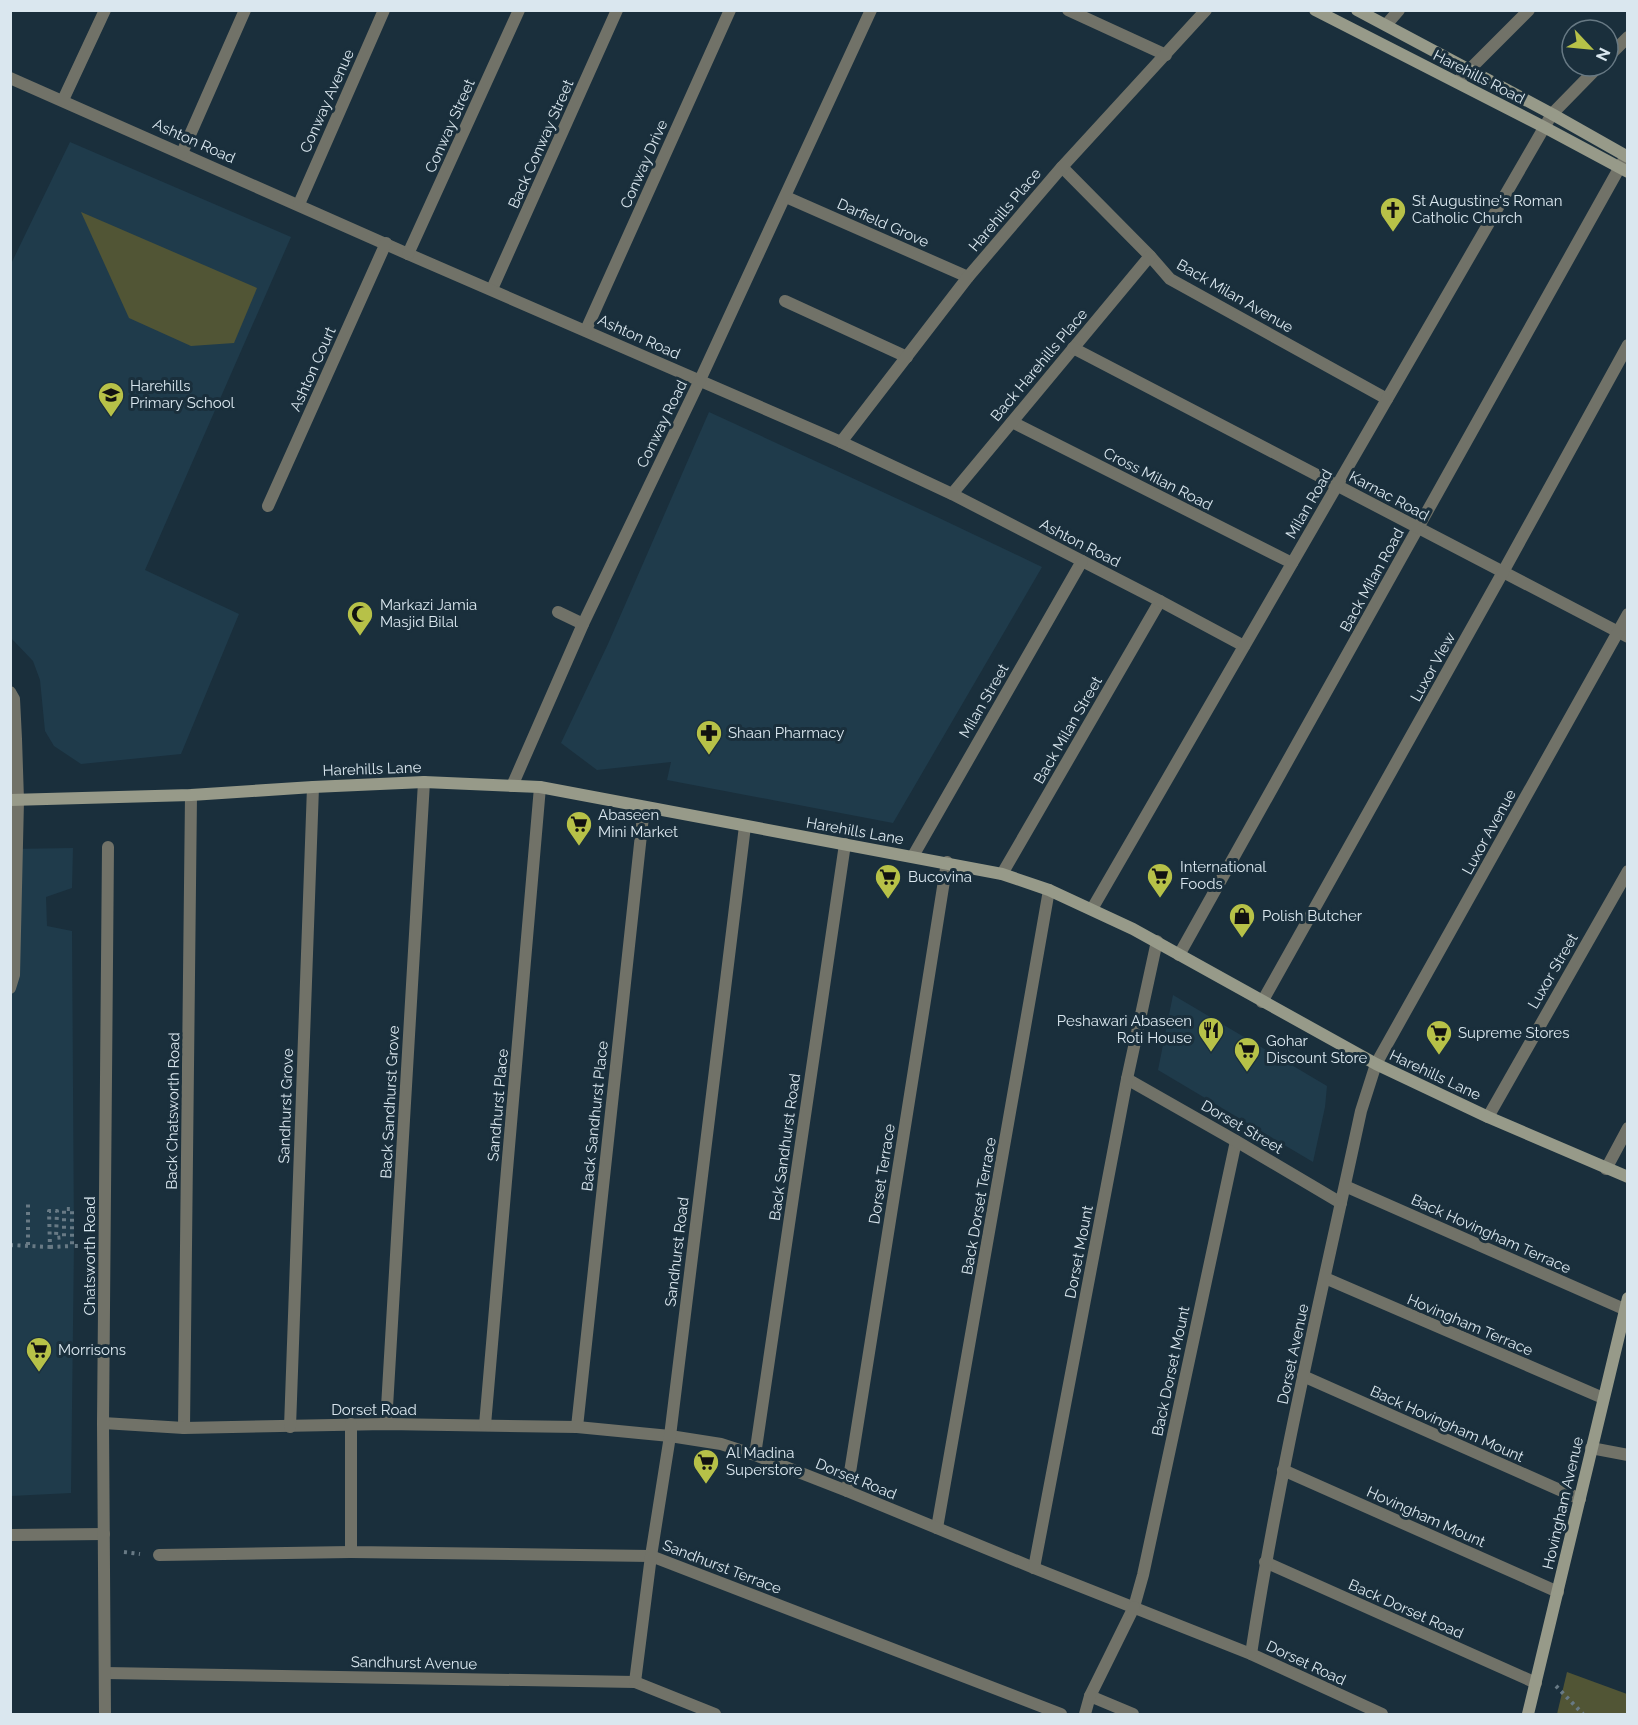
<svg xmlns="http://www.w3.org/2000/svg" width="1638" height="1725" font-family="Raleway,sans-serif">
	<rect width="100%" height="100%" fill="#1a2f3c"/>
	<g fill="#1f3b4b">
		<polygon points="70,142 291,237 145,570 239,614 181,754 81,764 54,746 45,731 40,680 33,661 11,638 10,266"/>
		<polygon points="709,412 937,517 1042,567 893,823 667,780 671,762 597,770 561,743 608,644"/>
		<polygon points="73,848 72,888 46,897 47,926 72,931 74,1242 71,1493 11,1496 10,849"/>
		<polygon points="1173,995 1327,1086 1325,1107 1313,1162 1158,1070"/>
	</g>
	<g fill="#515535">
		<polygon points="81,212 257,288 234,343 191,346 129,318"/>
		<polygon points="1567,1672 1627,1694 1627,1714 1557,1714"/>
	</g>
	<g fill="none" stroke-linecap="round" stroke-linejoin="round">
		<g stroke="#687a85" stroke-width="4" stroke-dasharray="3 4.5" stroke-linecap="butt">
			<polyline points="10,1245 50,1247 49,1211 57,1211 56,1238 64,1237 64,1209 72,1209 72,1246 84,1246"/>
			<polyline points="28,1245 28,1202"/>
			<polyline points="50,1247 72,1246"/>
			<polyline points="124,1552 140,1554"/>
			<polyline points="1556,1686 1583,1714"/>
		</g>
		<g stroke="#717268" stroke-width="12">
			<polyline points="1068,10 1166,55"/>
			<polyline points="1386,25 1399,10"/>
			<polyline points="1062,167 1150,256 1170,279 1387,399"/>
			<polyline points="492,289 617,10"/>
			<polyline points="785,301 907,357"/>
			<polyline points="1012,422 1292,563"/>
			<polyline points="952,494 1150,256"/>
			<polyline points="558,612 583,624"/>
			<polyline points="1002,874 1160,601"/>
			<polyline points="1179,955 1626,156"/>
			<polyline points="10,988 14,975 18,800"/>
			<polyline points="1345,1186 1624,1309"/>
			<polyline points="1303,1376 1580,1499"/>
			<polyline points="386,1424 424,782"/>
			<polyline points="577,1427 644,807"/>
			<polyline points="184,1428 191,795"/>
			<polyline points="755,1455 845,844"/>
			<polyline points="937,1528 1049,890"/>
			<polyline points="10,1535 104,1534"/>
			<polyline points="159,1555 351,1552"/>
			<polyline points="1265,1562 1536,1683"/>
			<polyline points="1134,1607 1143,1575 1236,1141"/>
			<polyline points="1090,1696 1133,1714"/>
		</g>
		<g stroke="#717268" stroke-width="12">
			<polyline points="1608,57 1628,37"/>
			<polyline points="10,78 408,254 841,442 952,494 1160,601 1244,646"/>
			<polyline points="1457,82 1529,10"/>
			<polyline points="63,100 105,10"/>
			<polyline points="182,153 245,10"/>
			<polyline points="786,197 968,277"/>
			<polyline points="299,204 384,10"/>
			<polyline points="408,254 519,10"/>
			<polyline points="586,330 730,10"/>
			<polyline points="1073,348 1628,637"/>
			<polyline points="841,442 968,277 1062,167 1206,10"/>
			<polyline points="268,506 386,243"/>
			<polyline points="10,692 14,699 16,739 18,800"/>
			<polyline points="512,786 583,624 700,380 871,10"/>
			<polyline points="913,856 1082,561"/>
			<polyline points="1092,909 1552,114 1599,66"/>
			<polyline points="1262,1002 1503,572 1628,345"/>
			<polyline points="1127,1079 1236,1141 1341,1203"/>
			<polyline points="1488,1117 1628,871"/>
			<polyline points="1606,1169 1628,1128"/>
			<polyline points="1325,1278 1603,1398"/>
			<polyline points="103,1423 184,1428 386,1424 577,1427 670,1436 721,1444 755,1455 847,1491 1034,1568 1251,1654 1382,1714"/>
			<polyline points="351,1424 351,1552 651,1556 1061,1714"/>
			<polyline points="485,1425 540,787"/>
			<polyline points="290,1427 313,787"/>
			<polyline points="1591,1448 1628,1455"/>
			<polyline points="1283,1470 1558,1592"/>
			<polyline points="847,1491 947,862"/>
			<polyline points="1034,1568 1127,1079 1157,941"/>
			<path d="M1251,1654C1279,1471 1322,1292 1361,1111L1376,1064L1628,614"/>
			<polyline points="105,1673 635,1682 715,1714"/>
			<polyline points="635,1682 651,1556 670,1436 745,826"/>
			<polyline points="105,1714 103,1423 108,847"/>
			<polyline points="1085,1714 1090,1696 1134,1607"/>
		</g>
		<g stroke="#979a89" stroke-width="12">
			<polyline points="1315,10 1544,127 1628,172"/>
			<polyline points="1357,10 1552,114 1628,157"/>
			<polyline points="10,800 191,795 313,787 424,782 540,787 1002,874 1049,890 1133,929 1376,1064 1488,1117 1628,1177"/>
			<polyline points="1528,1714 1628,1298"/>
		</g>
	</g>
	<defs>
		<g id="church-pin" transform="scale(1.35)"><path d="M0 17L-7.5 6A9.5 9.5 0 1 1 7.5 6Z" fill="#b7c148" stroke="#1a2f3c"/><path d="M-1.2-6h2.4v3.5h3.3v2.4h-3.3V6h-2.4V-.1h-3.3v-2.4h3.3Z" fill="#111"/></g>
		<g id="school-pin" transform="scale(1.35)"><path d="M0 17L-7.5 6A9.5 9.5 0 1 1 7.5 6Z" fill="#b7c148" stroke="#1a2f3c"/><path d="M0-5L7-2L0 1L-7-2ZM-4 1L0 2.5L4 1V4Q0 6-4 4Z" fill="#111"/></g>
		<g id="mosque-pin" transform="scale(1.35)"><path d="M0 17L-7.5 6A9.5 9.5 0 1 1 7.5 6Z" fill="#b7c148" stroke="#1a2f3c"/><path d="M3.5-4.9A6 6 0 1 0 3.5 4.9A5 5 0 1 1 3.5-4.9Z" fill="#111"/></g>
		<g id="pharmacy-pin" transform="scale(1.35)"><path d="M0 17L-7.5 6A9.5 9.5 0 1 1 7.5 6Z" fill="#b7c148" stroke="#1a2f3c"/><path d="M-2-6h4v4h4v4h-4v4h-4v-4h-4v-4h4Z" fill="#111"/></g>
		<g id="supermarket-pin" transform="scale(1.35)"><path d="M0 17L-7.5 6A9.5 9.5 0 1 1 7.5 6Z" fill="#b7c148" stroke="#1a2f3c"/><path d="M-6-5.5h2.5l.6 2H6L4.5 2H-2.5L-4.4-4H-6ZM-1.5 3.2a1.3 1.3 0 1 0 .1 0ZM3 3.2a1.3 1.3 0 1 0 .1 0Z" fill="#111"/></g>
		<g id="shop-pin" transform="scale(1.35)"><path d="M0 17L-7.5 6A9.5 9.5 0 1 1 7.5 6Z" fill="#b7c148" stroke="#1a2f3c"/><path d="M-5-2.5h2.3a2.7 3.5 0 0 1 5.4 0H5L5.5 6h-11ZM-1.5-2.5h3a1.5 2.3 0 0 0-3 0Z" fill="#111"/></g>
		<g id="restaurant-pin" transform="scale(1.35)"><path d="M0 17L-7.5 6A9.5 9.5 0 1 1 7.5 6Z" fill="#b7c148" stroke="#1a2f3c"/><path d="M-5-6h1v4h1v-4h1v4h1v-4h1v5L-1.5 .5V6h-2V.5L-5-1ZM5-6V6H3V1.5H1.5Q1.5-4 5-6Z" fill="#111"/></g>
	</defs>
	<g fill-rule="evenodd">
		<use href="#church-pin" x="1393" y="210"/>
		<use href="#school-pin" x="111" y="395"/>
		<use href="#mosque-pin" x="360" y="614"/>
		<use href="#pharmacy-pin" x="709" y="733"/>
		<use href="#supermarket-pin" x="579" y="824"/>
		<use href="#supermarket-pin" x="1160" y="876"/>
		<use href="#supermarket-pin" x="888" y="877"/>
		<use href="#shop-pin" x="1242" y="916"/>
		<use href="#restaurant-pin" x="1211" y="1030"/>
		<use href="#supermarket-pin" x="1439" y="1033"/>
		<use href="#supermarket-pin" x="1247" y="1050"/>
		<use href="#supermarket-pin" x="39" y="1350"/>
		<use href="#supermarket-pin" x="706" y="1462"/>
	</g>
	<g text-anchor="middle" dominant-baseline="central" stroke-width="6" stroke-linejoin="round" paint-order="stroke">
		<g font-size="15" fill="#dae7ef" stroke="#1a2f3c">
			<text transform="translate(1479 77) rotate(27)">Harehills Road</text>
			<text transform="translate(327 101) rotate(-66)">Conway Avenue</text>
			<text transform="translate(450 126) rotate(-66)">Conway Street</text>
			<text transform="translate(194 141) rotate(24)">Ashton Road</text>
			<text transform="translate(541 144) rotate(-66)">Back Conway Street</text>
			<text transform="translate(644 164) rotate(-66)">Conway Drive</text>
			<text transform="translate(1005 210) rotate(-50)">Harehills Place</text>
			<text transform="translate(883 223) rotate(24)">Darfield Grove</text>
			<text transform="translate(1235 296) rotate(30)">Back Milan Avenue</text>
			<text transform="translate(639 337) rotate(24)">Ashton Road</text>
			<text transform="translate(1039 365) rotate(-50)">Back Harehills Place</text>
			<text transform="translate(313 369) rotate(-66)">Ashton Court</text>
			<text transform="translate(662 424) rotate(-64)">Conway Road</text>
			<text transform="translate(1158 479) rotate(27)">Cross Milan Road</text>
			<text transform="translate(1389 496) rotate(28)">Karnac Road</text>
			<text transform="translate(1309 504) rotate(-60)">Milan Road</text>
			<text transform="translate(1080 543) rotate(27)">Ashton Road</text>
			<text transform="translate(1372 580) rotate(-61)">Back Milan Road</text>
			<text transform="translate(1433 667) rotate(-61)">Luxor View</text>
			<text transform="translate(984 701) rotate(-60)">Milan Street</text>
			<text transform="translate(1068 730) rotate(-60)">Back Milan Street</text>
			<text transform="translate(372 769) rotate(-2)">Harehills Lane</text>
			<text transform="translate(855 831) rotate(10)">Harehills Lane</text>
			<text transform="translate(1489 832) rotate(-61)">Luxor Avenue</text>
			<text transform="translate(1553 971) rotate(-60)">Luxor Street</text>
			<text transform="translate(1435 1075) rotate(25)">Harehills Lane</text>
			<text transform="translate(390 1102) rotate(-87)">Back Sandhurst Grove</text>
			<text transform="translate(498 1105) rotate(-85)">Sandhurst Place</text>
			<text transform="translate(286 1106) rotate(-88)">Sandhurst Grove</text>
			<text transform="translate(173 1111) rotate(-89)">Back Chatsworth Road</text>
			<text transform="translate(595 1116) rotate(-84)">Back Sandhurst Place</text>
			<text transform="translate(1242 1127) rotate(30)">Dorset Street</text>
			<text transform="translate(785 1147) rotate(-82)">Back Sandhurst Road</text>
			<text transform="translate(882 1174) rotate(-81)">Dorset Terrace</text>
			<text transform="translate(979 1206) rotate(-80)">Back Dorset Terrace</text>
			<text transform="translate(1491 1234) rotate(24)">Back Hovingham Terrace</text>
			<text transform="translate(677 1252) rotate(-83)">Sandhurst Road</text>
			<text transform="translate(1079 1252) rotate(-79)">Dorset Mount</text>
			<text transform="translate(90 1256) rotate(-90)">Chatsworth Road</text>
			<text transform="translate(1470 1325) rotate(23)">Hovingham Terrace</text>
			<text transform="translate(1293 1354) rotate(-78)">Dorset Avenue</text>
			<text transform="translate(1171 1371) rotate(-78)">Back Dorset Mount</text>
			<text x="374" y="1410">Dorset Road</text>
			<text transform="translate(1447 1424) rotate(24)">Back Hovingham Mount</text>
			<text transform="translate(856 1479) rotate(22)">Dorset Road</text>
			<text transform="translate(1563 1503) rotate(-77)">Hovingham Avenue</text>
			<text transform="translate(1426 1517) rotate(24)">Hovingham Mount</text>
			<text transform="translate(722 1567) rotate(21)">Sandhurst Terrace</text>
			<text transform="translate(1406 1609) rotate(24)">Back Dorset Road</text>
			<text transform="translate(414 1663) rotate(1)">Sandhurst Avenue</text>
			<text transform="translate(1306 1663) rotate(25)">Dorset Road</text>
		</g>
		<g font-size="15" fill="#dae7ef" stroke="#1a2f3c" text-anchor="start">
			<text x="1412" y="201">St Augustine's Roman<tspan x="1412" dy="17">Catholic Church</tspan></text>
			<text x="130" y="386">Harehills<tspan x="130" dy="17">Primary School</tspan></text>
			<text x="380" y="605">Markazi Jamia<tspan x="380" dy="17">Masjid Bilal</tspan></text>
			<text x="728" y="733">Shaan Pharmacy</text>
			<text x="598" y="815">Abaseen<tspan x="598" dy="17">Mini Market</tspan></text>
			<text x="1180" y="867">International<tspan x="1180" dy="17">Foods</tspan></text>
			<text x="908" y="877">Bucovina</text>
			<text x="1262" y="916">Polish Butcher</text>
			<text x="1192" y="1021" text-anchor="end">Peshawari Abaseen<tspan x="1192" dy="17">Roti House</tspan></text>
			<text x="1458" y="1033">Supreme Stores</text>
			<text x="1266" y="1041">Gohar<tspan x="1266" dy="17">Discount Store</tspan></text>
			<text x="58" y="1350">Morrisons</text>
			<text x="726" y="1453">Al Madina<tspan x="726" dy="17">Superstore</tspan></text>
		</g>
	</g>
	<rect width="1638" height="1725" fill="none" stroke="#dae7ef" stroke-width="24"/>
	<g transform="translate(1590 48) rotate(116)"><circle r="28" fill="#1a2f3c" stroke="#677984" stroke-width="1.5"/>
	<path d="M0-4.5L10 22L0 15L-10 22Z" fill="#b7c148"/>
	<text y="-9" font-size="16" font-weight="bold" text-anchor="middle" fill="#dae7ef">N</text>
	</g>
</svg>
